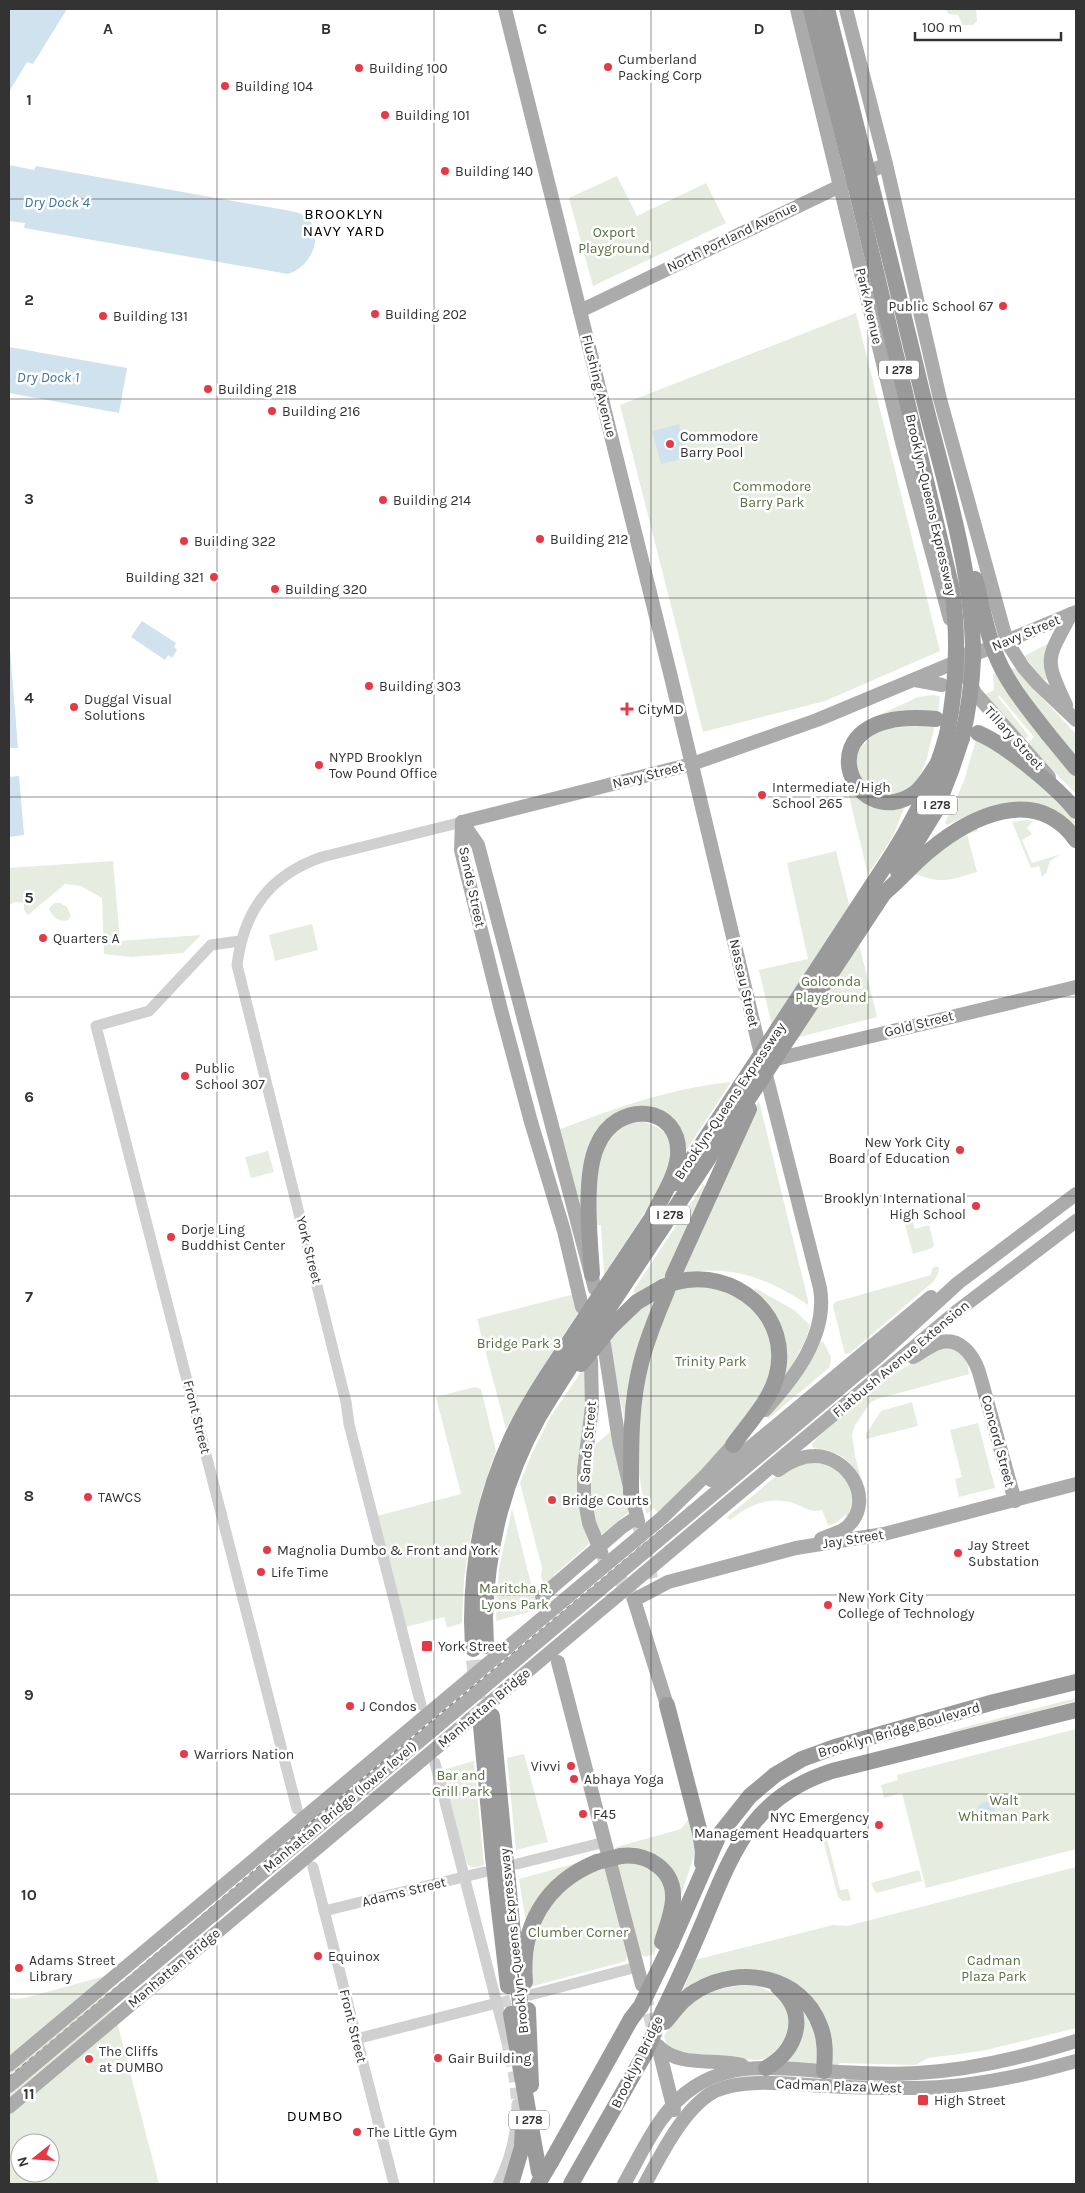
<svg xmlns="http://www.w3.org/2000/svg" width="1085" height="2193" font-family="Karla,sans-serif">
	<rect width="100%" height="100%" fill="#fff"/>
	<g fill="#e6ecdf" fill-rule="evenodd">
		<polygon points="945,9 976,9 977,21 973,25 963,25 958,15 949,14"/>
		<polygon points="617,176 637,216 706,183 726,223 593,286 569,198"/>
		<polygon points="856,313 940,651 825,701 703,732 620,405"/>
		<polygon points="1051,642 1048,679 1044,680 1024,656"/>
		<polygon points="1014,668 1076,734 1076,794 1028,744 1034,737 999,695 998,697 1029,736 1023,740 983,696 994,690 993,674"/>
		<polygon points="934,695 940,696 938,714 889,714 873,718 918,697"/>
		<polygon points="935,725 927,758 920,776 912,788 892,796 872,792 857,775 855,754 878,729"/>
		<polygon points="977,736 1017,762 1072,817 1076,823 1076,831 1058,815 967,816 947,825 945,823 964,781"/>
		<path d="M844,775C860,808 868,806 902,806L904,808L894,834L868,875Z"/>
		<polygon points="1027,820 1033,821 1027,828 1032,834 1022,840 1032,863 1061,854 1050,861 1046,873 1042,877 1039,866 1031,868 1012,822"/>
		<path d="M976,826L978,831L967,834L977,872C946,881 944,884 912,873L929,856Z"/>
		<polygon points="836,851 877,1017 776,1043 759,970 808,959 787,863"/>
		<polygon points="113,861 120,941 201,935 183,953 131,957 104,954 102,898 81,886 65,884 28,915 24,910 24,903 15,902 9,905 9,868"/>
		<path d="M54,903H60L67,907L71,916L68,920C60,923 52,917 49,909Z"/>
		<polygon points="312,924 318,950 275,961 269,935"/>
		<path d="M731,1082L683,1155L644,1106C626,1107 613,1113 601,1126L585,1223L559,1131L561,1129C617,1107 672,1088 731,1082Z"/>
		<path d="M759,1101L808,1300V1305C771,1279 725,1262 680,1275Z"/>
		<path d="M637,1120C656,1125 672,1131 672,1154C672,1158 669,1164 667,1168C652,1207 626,1240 604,1275L601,1225H595L596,1173L609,1133Z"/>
		<polygon points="268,1151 274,1172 251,1178 245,1157"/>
		<polygon points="703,1185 707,1187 667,1278 636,1295 633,1291"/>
		<polygon points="912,1219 915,1229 929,1225 934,1245 932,1248 913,1254 904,1221"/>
		<polygon points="936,1266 939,1268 938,1274 933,1282 850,1353 845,1354 833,1306 835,1302 931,1275 932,1269"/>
		<polygon points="687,1285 732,1289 767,1323 774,1364 759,1402 703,1470 658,1513 654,1508 646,1514 639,1474 637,1448 644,1373 673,1288"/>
		<polygon points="755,1288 794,1310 810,1325 806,1339 782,1384 761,1297 754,1290"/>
		<polygon points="575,1294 578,1313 528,1390 506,1429 477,1319"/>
		<polygon points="660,1294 624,1417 607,1340 621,1322"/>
		<polygon points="823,1341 831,1357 830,1367 768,1419 767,1417 807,1367 820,1343"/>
		<path d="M956,1348L967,1361L969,1374L877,1399L870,1403L855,1425L852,1435L855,1456L864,1490C854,1462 844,1451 813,1448L812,1444L825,1429L884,1380L936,1349Z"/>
		<polygon points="586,1365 585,1531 589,1544 554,1575 552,1580 544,1586 541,1576 542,1568 520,1483 532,1453 551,1416"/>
		<polygon points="475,1387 481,1389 496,1451 481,1495 469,1545 464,1579 462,1623 447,1628 444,1617 406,1627 377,1516 461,1494 436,1397"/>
		<polygon points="912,1402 918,1426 866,1439 866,1434 881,1411"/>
		<polygon points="978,1423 995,1488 959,1497 955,1479 962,1477 950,1430"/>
		<polygon points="610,1432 629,1512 602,1534 596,1531 589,1489 593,1447"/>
		<path d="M824,1462L843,1472L854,1496L848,1517L845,1515L836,1523L828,1525L822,1510C811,1513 806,1508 796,1504C771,1495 750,1504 730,1520L727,1517L781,1472L801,1463Z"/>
		<polygon points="512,1509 537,1607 532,1611 496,1621 499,1568"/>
		<polygon points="1076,1698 1076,1701 965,1730 951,1733 950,1731"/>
		<polygon points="1076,1729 1076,1849 926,1888 902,1793 884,1798 881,1785 898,1780 897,1775"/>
		<polygon points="524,1754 548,1842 516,1850 507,1758"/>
		<path d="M474,1761L484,1865C476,1867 469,1870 466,1861L443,1773L446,1769Z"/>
		<polygon points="688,1812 695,1853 677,1907 676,1881 615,1852 615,1848 620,1846 681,1829 688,1820"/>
		<polygon points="825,1831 840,1890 848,1889 851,1900 843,1901 838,1897 821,1832"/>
		<polygon points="595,1858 526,1923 519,1879"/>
		<polygon points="617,1861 649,1865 666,1887 667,1916 654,1954 645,1957 641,1954"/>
		<polygon points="603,1864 627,1956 626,1961 530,1987 531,1940 557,1893"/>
		<polygon points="1076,1867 1076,2028 982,2051 928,2058 916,2065 840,2063 836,2067 831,2068 830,2053 782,1978 683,1991 695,1960 833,1925 847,1926"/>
		<polygon points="919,1870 922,1881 876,1893 871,1883"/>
		<path d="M105,1976L159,2184H9V1997L15,1999L25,1998ZM20,2143H50V2173H20Z"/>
		<path d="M754,1985C785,1993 802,2023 777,2049C771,2055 768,2059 758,2060L685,2056L667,2045L664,2036C687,2001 711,1985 754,1985Z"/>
		<polygon points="800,2004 818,2040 816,2065 788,2065 786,2061"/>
	</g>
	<g fill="#cfe2ee">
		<polygon points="9,9 67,9 33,64 27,62 9,92"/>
		<path d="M9,165L34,170L36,166L296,212C328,222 317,265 288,274L24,228L25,223L9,221Z"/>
		<polygon points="9,347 127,368 119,413 9,393"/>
		<polygon points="679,424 687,458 661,464 652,431"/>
		<polygon points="142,621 176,643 174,647 177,650 172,658 168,655 165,660 131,637"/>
		<polygon points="9,637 18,748 9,748"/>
		<polygon points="19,776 24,835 9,837 9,777"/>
		<circle cx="986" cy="1811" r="9"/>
	</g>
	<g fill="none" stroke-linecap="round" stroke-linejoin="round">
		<g stroke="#d6d6d6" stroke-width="11" stroke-dasharray="11 5.5" stroke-linecap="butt">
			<polyline points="500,2003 526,1996"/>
			<polyline points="506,2039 514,2077 517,2104"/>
		</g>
		<g stroke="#d6d6d6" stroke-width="14" stroke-dasharray="14 7" stroke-linecap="butt">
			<polyline points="639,1524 652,1582"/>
			<path d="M602,1554C608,1571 626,1581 634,1600"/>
			<polyline points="644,1993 656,2038"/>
		</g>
		<polyline stroke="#d6d6d6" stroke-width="16" stroke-dasharray="16 8" stroke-linecap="butt" points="474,1660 481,1725"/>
		<g stroke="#d0d0d0" stroke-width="11">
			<polyline points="240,941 211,945 149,1011 96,1026 297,1809"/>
			<path d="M421,1705L349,1424L346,1402L237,965C244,910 270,875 322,857L462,822"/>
			<polyline points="435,1763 506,2039"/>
			<polyline points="517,1864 605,1842"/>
			<polyline points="313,1867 394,2184"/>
			<polyline points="324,1911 484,1872"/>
			<polyline points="530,1995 637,1967"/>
			<polyline points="356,2039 497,2003"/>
			<path d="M498,2184C511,2159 517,2132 517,2104"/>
		</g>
		<g stroke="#ababab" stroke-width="14">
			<path d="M505,9L671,677L763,1063L820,1288C828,1335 795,1377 765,1410"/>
			<polyline points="797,9 903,446 950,619"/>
			<polyline points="846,9 886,164 940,399 1007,642 1023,667 1038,684 1076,720"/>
			<polyline points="580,311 886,164"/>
			<polyline points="958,650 967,677 975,693 1049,777"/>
			<polyline points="915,680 942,685"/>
			<path d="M1066,705C1043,656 1047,660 1071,614"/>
			<polyline points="462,822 692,764 817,720 1076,612"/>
			<polyline points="462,822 461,850 501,1010 531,1122 564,1231 582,1307"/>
			<polyline points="462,822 478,845 595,1289"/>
			<polyline points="768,1061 1076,987"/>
			<polyline points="604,1344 619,1441 638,1521"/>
			<path d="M913,1357C921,1353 929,1346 938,1343C959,1336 973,1354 979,1372L1015,1501"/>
			<polyline points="591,1360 592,1407 584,1470 584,1495 589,1523 601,1552"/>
			<path d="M778,1470C789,1462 801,1456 814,1456C847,1455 875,1498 849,1525C842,1533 831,1534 821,1539"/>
			<polyline points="711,1480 931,1297"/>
			<polyline points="730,1501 956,1312 1076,1221"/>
			<polyline points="663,1517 707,1474 740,1437"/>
			<polyline points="672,1529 875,1359 958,1283 1076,1194"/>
			<polyline points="543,1601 542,1596 622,1527 637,1517"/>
			<polyline points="558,1662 642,1985"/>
			<polyline points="667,1705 634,1600 668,1582 796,1548 884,1534 1076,1484"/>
			<path d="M658,2046C680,2068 713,2058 742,2065"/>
			<polyline points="658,2046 674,2110"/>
			<path d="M624,2184C643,2151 661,2108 694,2087C733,2061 778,2068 822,2071C854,2073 886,2075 917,2073C971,2070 1025,2057 1076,2041"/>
			<path d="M645,2184C661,2155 684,2107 715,2091C745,2077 796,2085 828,2086C856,2088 884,2088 912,2088C967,2088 1024,2076 1076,2061"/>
		</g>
		<g stroke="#9a9a9a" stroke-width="16">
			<path d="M936,719C796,705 852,838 915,793C925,785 931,773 938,763"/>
			<path d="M978,733C1005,744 1058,788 1076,811"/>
			<polyline points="1048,734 1076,768"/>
			<path d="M890,858C915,819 935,779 947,734"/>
			<polyline points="898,872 935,812 952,768 962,738"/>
			<path d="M884,893C900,880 913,864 929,851C971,816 1036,784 1076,840"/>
			<polyline points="676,1183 722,1114"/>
			<path d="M592,1274C590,1240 583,1177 597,1146C616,1099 682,1104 678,1156C676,1176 662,1197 653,1215"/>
			<polyline points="673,1276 749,1109"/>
			<path d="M676,1282C734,1267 794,1316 776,1378C769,1402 748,1424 733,1445"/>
			<polyline points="605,1288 659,1207"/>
			<polyline points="608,1309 760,1081"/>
			<polyline points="611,1327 637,1302 663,1287"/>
			<path d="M631,1493C631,1450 630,1405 641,1363C647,1338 657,1315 667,1291"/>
			<path d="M485,1617C487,1548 504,1479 538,1418C551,1396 565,1375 579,1353"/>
			<path d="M472,1621C472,1557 485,1495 512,1437C529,1400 553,1367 575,1333"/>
			<polyline points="667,1705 700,1833 703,1852 702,1863"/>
			<polyline points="492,1716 505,1853"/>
			<polyline points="481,1726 493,1856"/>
			<path d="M621,1856C648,1853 675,1870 673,1900C672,1914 666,1929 662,1942"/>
			<polyline points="508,1881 516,1966"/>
			<polyline points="496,1884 508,1986"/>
			<polyline points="671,1944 719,1835 750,1796 775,1775 802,1759 835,1747 994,1702 1076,1682"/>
			<path d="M525,1982C520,1927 545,1883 597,1862"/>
			<polyline points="528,2010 531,2085"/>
			<path d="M663,2011C678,1981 692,1949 705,1918C734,1848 754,1796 832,1771L1076,1710"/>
			<polyline points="511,2014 539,2172"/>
			<path d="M665,2022C675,2010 684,1997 698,1990C740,1965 802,1976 820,2026C826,2040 825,2055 824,2071"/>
			<path d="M766,2068C798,2050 809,2013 778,1987"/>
			<polyline points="551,2162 631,2019"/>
			<polyline points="511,2184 522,2147 523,2124"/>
			<polyline points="571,2184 646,2052"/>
		</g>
		<g stroke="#888" stroke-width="3" stroke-dasharray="5 4" stroke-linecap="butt">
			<polyline points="9,2078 199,1919 327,1809 668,1525"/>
			<polyline points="9,2102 679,1538"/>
		</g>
		<g stroke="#ababab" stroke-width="14">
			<polyline points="9,2065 663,1517"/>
			<polyline points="9,2086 672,1529"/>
			<polyline points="9,2107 730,1501"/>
		</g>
		<g stroke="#9a9a9a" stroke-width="16">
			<path d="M811,9L855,184L952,589C959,638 957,685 947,734"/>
			<path d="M827,9C858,129 888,250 917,371C938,463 974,565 973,659C972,686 968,712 962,738"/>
			<path d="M975,579C982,604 986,630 995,653C1007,684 1028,708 1048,734"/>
			<polyline points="760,1081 884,893"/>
			<polyline points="722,1114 890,858"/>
			<polyline points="663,1287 676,1282"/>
			<polyline points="575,1333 605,1288"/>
			<polyline points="579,1353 608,1309"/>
			<polyline points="581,1364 611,1327"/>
			<polyline points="485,1617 486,1646"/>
			<polyline points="472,1621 473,1649"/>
			<polyline points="505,1853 508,1881"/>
			<polyline points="493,1856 496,1884"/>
			<polyline points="597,1862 621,1856"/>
			<polyline points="518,1984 521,2012"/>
			<polyline points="631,2019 641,2006 671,1944"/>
			<polyline points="646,2052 663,2011"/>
			<polyline points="538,2184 551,2162"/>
		</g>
	</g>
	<path fill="none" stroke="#333" stroke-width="1" stroke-opacity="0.55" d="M217,9V2184M434,9V2184M651,9V2184M868,9V2184M9,199H1076M9,399H1076M9,598H1076M9,797H1076M9,997H1076M9,1196H1076M9,1396H1076M9,1595H1076M9,1794H1076M9,1994H1076"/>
	<g fill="#e63946" stroke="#fff" stroke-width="2">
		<circle cx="608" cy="67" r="5"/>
		<circle cx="359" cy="68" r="5"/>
		<circle cx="225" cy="86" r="5"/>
		<circle cx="385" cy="115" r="5"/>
		<circle cx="445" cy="171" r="5"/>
		<circle cx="1003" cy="306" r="5"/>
		<circle cx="375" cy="314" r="5"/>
		<circle cx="103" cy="316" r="5"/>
		<circle cx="208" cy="389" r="5"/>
		<circle cx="272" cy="411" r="5"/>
		<circle cx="670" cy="444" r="5"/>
		<circle cx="383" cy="500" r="5"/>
		<circle cx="540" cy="539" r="5"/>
		<circle cx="184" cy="541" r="5"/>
		<circle cx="214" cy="577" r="5"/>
		<circle cx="275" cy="589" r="5"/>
		<circle cx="369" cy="686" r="5"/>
		<circle cx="74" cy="707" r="5"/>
		<path d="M624.5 701.5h5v5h5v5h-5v5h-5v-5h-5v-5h5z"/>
		<circle cx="319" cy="765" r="5"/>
		<circle cx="762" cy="795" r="5"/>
		<circle cx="43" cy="938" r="5"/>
		<circle cx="185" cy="1076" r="5"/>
		<circle cx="960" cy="1150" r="5"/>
		<circle cx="976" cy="1206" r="5"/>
		<circle cx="171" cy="1237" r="5"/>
		<circle cx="88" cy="1497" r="5"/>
		<circle cx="552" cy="1500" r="5"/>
		<circle cx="267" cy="1550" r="5"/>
		<circle cx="958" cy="1553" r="5"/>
		<circle cx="261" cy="1572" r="5"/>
		<circle cx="828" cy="1605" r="5"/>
		<rect x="421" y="1640" width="12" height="12" rx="2.5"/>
		<circle cx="350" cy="1706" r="5"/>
		<circle cx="184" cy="1754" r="5"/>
		<circle cx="571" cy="1766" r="5"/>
		<circle cx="574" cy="1779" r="5"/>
		<circle cx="583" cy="1814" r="5"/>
		<circle cx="879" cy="1825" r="5"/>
		<circle cx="318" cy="1956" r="5"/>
		<circle cx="19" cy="1968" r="5"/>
		<circle cx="438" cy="2058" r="5"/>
		<circle cx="89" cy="2059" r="5"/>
		<rect x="917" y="2094" width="12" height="12" rx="2.5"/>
		<circle cx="357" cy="2132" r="5"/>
	</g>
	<g text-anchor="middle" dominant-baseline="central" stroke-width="5" stroke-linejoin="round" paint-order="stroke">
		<g fill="#fff" stroke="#707070" stroke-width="1">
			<rect x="879" y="360.5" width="40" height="19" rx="4"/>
			<rect x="917" y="795.5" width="40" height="19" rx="4"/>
			<rect x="650" y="1205.5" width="40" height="19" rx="4"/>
			<rect x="509" y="2110.5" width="40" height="19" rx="4"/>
		</g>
		<g font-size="12" font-weight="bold" fill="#333">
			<text x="899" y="370">I 278</text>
			<text x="937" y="805">I 278</text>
			<text x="670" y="1215">I 278</text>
			<text x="529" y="2120">I 278</text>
		</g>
		<g font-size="14" fill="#333" stroke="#fff" text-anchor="start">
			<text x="618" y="59">Cumberland<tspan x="618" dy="16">Packing Corp</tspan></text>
			<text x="369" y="68">Building 100</text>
			<text x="235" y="86">Building 104</text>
			<text x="395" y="115">Building 101</text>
			<text x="455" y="171">Building 140</text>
			<text x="993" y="306" text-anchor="end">Public School 67</text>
			<text x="385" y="314">Building 202</text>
			<text x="113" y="316">Building 131</text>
			<text x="218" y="389">Building 218</text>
			<text x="282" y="411">Building 216</text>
			<text x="680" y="436">Commodore<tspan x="680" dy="16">Barry Pool</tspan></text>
			<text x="393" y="500">Building 214</text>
			<text x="550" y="539">Building 212</text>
			<text x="194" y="541">Building 322</text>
			<text x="204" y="577" text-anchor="end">Building 321</text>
			<text x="285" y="589">Building 320</text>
			<text x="379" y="686">Building 303</text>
			<text x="84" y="699">Duggal Visual<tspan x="84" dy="16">Solutions</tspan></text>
			<text x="638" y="709">CityMD</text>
			<text x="329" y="757">NYPD Brooklyn<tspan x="329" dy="16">Tow Pound Office</tspan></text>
			<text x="772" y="787">Intermediate/High<tspan x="772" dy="16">School 265</tspan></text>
			<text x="53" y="938">Quarters A</text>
			<text x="195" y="1068">Public<tspan x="195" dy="16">School 307</tspan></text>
			<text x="950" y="1142" text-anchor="end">New York City<tspan x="950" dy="16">Board of Education</tspan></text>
			<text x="966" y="1198" text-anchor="end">Brooklyn International<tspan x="966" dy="16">High School</tspan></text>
			<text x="181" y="1229">Dorje Ling<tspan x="181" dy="16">Buddhist Center</tspan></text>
			<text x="98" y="1497">TAWCS</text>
			<text x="562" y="1500">Bridge Courts</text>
			<text x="968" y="1545">Jay Street<tspan x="968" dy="16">Substation</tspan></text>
			<text x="277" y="1550">Magnolia Dumbo &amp; Front and York</text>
			<text x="271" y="1572">Life Time</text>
			<text x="838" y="1597">New York City<tspan x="838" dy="16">College of Technology</tspan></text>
			<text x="438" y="1646">York Street</text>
			<text x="360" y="1706">J Condos</text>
			<text x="194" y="1754">Warriors Nation</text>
			<text x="561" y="1766" text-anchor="end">Vivvi</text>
			<text x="584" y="1779">Abhaya Yoga</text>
			<text x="593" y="1814">F45</text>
			<text x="869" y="1817" text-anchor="end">NYC Emergency<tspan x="869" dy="16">Management Headquarters</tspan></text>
			<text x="328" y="1956">Equinox</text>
			<text x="29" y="1960">Adams Street<tspan x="29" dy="16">Library</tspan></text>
			<text x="99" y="2051">The Cliffs<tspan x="99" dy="16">at DUMBO</tspan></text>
			<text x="448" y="2058">Gair Building</text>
			<text x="934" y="2100">High Street</text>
			<text x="367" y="2132">The Little Gym</text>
		</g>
		<g font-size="14" fill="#56703f" stroke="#fff">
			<text x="614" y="232">Oxport<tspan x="614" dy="16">Playground</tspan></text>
			<text x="772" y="486">Commodore<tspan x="772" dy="16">Barry Park</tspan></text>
			<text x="831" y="981">Golconda<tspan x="831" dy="16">Playground</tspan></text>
			<text x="519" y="1343">Bridge Park 3</text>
			<text x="711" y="1361">Trinity Park</text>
			<text x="515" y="1588">Maritcha R.<tspan x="515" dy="16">Lyons Park</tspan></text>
			<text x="461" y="1775">Bar and<tspan x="461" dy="16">Grill Park</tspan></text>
			<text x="1004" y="1800">Walt<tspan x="1004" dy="16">Whitman Park</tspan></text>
			<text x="578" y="1932">Clumber Corner</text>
			<text x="994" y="1960">Cadman<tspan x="994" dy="16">Plaza Park</tspan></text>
		</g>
		<g font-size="14" fill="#333" stroke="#fff">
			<text transform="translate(732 237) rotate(-26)">North Portland Avenue</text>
			<text transform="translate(869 306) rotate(77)">Park Avenue</text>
			<text transform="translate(599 386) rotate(76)">Flushing Avenue</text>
			<text transform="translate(931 505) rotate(77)">Brooklyn-Queens Expressway</text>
			<text transform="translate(1026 633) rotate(-23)">Navy Street</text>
			<text transform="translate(1014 738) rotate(48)">Tillary Street</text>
			<text transform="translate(648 775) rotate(-14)">Navy Street</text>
			<text transform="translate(472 887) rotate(78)">Sands Street</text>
			<text transform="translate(744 983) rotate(77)">Nassau Street</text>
			<text transform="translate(919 1024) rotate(-14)">Gold Street</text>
			<text transform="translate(730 1101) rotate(-56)">Brooklyn-Queens Expressway</text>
			<text transform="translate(309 1250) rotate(76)">York Street</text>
			<text transform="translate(901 1359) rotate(-40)">Flatbush Avenue Extension</text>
			<text transform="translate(197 1417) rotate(76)">Front Street</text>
			<text transform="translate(998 1441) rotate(75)">Concord Street</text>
			<text transform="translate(588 1442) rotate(-85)">Sands Street</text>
			<text transform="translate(853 1539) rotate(-9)">Jay Street</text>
			<text transform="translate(484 1708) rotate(-40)">Manhattan Bridge</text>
			<text transform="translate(899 1730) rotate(-16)">Brooklyn Bridge Boulevard</text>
			<text transform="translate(340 1807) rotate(-40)">Manhattan Bridge (lower level)</text>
			<text transform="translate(404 1892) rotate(-14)">Adams Street</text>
			<text transform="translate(514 1941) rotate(-96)">Brooklyn-Queens Expressway</text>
			<text transform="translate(174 1968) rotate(-40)">Manhattan Bridge</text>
			<text transform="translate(353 2026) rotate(76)">Front Street</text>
			<text transform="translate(637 2062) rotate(-64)">Brooklyn Bridge</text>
			<text transform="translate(839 2086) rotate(2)">Cadman Plaza West</text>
		</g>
		<g font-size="15" font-style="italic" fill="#3f7597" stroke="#fff">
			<text x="57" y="202">Dry Dock 4</text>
			<text x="48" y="377">Dry Dock 1</text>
		</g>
		<g font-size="15" letter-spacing="1" fill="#000" stroke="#fff">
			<text x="344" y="214">BROOKLYN<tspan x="344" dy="17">NAVY YARD</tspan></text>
			<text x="315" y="2116">DUMBO</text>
		</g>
	</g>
	<g font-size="16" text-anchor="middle" font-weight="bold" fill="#333" stroke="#fff" stroke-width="5" stroke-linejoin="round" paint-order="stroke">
		<text x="108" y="34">A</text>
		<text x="326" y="34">B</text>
		<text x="542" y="34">C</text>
		<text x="759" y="34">D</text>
		<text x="29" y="105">1</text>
		<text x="29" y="305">2</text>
		<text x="29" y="504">3</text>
		<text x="29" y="703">4</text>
		<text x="29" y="903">5</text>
		<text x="29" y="1102">6</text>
		<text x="29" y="1302">7</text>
		<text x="29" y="1501">8</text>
		<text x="29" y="1700">9</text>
		<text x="29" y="1900">10</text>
		<text x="29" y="2099">11</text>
	</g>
	<rect width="1085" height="2193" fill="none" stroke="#333333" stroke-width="20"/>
	<g transform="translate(35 2158) rotate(253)"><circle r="24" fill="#ffffff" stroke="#adadad"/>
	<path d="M0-4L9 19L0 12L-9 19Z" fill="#e63946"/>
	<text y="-8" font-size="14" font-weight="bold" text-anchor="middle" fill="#333333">N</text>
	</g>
	<path d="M915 32v8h146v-8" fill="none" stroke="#333333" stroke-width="2.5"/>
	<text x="922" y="32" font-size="15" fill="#333333" stroke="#ffffff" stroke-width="4" paint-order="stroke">100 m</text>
</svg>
